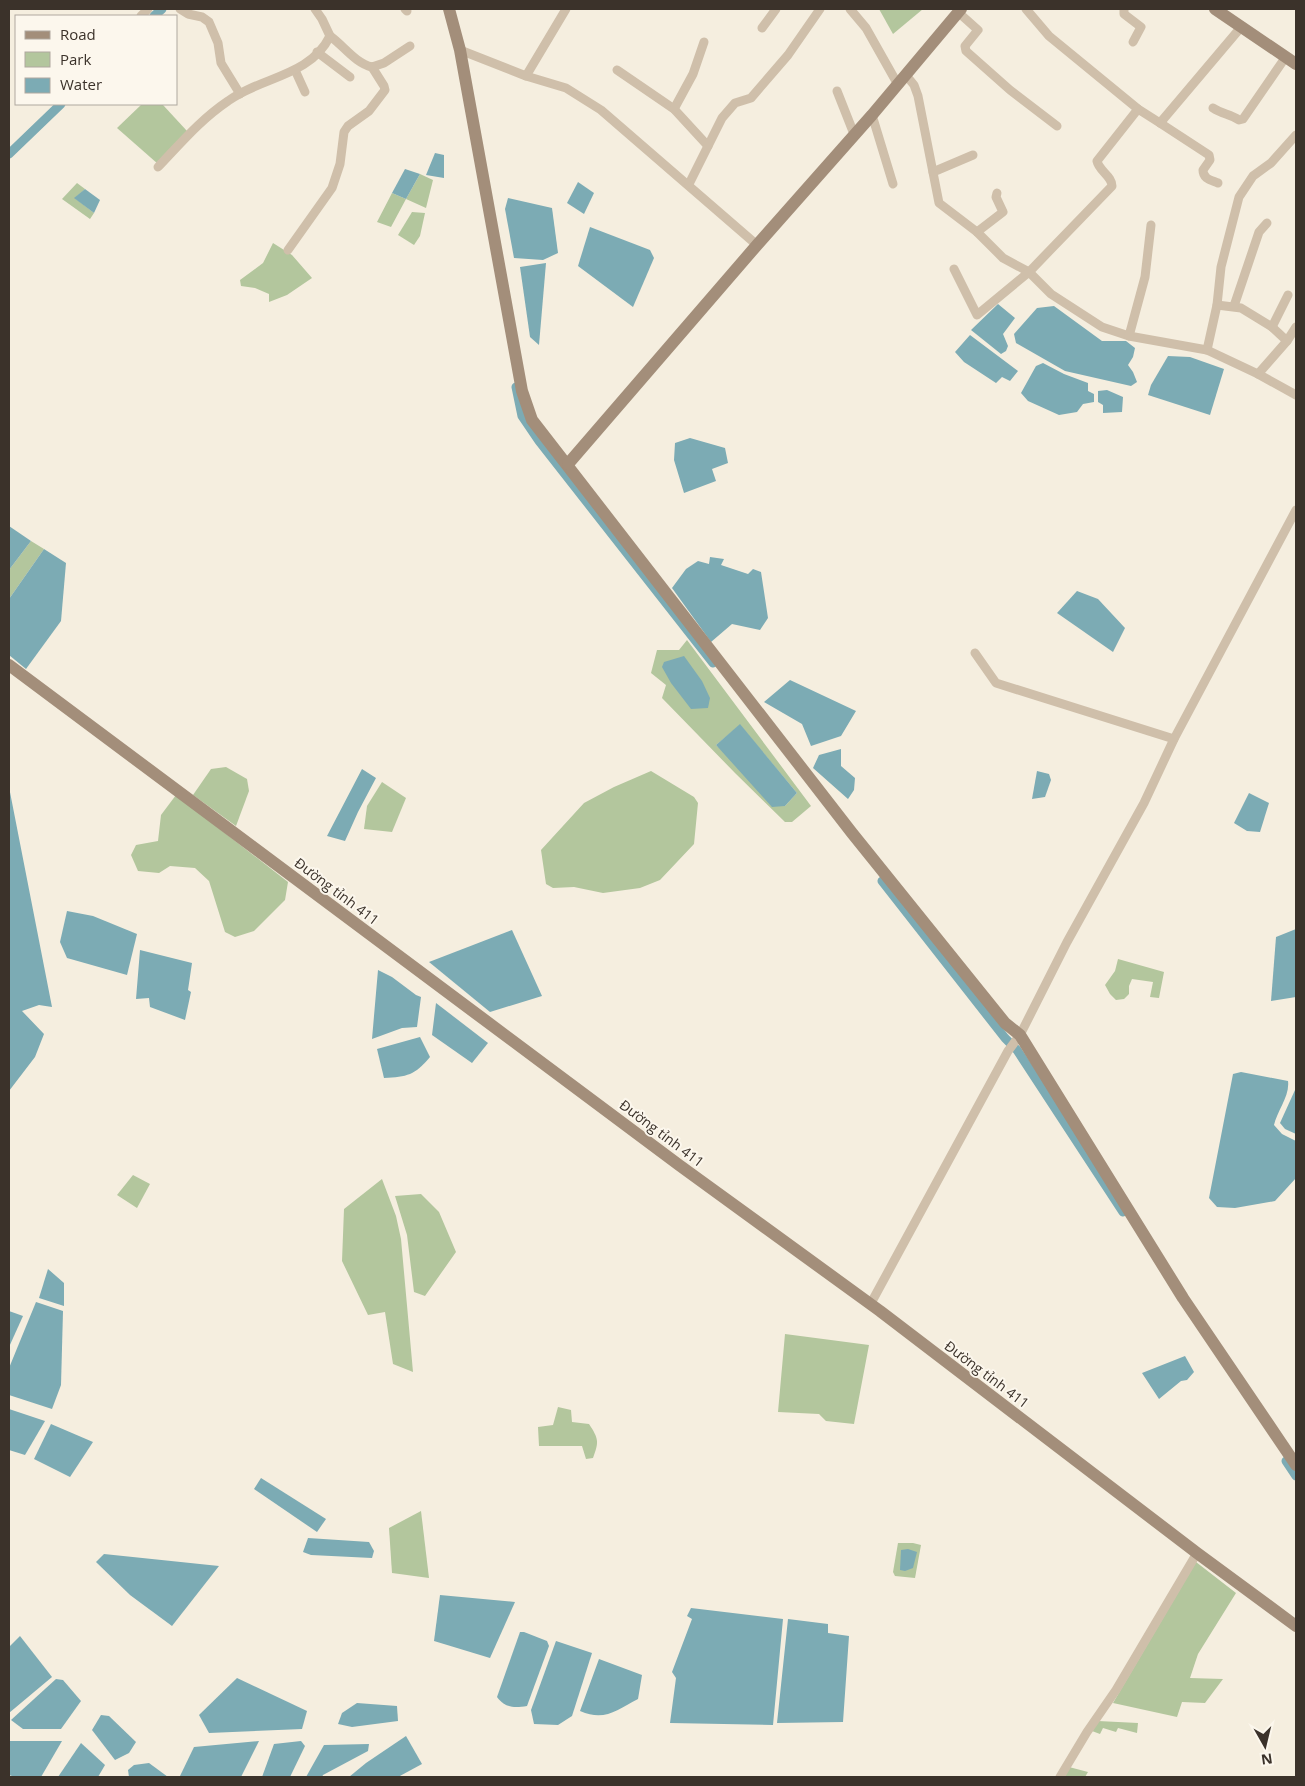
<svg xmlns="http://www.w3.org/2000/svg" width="1305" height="1786" font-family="'Open Sans',sans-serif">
	<rect width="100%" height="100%" fill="#f5eedf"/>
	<g fill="#b3c69d" fill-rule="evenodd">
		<polygon points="879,9 923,9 893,34"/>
		<polygon points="142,104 163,105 187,131 158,164 117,128"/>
		<polygon points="420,174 433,180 426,208 406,199 391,227 377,222 392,193 406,199"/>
		<polygon points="77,183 85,189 75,198 94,213 90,219 62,199"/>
		<polygon points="412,212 425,213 420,236 414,245 398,235"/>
		<polygon points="273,243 292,255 312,278 287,295 269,302 269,294 255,288 241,286 240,280 263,263"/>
		<polygon points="31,541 44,549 9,599 9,570"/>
		<path d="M687,640L811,806L792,822H785L735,773L662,698L666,685L651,673L657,650H679ZM740,725L797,793L785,806L716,745Z"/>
		<polygon points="226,767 247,779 249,791 236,826 193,795 211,769"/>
		<polygon points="651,771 694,797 698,803 694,844 660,880 640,888 603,893 574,887 553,888 546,884 541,850 584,803 614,787"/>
		<polygon points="382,782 406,798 392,832 364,829 367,806"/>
		<polygon points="176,795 288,882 285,900 254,931 235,937 225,932 209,881 195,868 170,866 159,873 138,871 131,855 136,845 158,841 161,815"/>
		<polygon points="1118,959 1164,972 1159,998 1150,997 1153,982 1132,979 1129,986 1129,994 1124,999 1116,1000 1110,994 1105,985 1115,971"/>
		<polygon points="133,1175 150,1184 137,1208 117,1195"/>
		<polygon points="382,1179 396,1216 401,1239 413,1372 393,1364 385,1312 368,1315 342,1261 344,1209"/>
		<polygon points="421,1194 439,1212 456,1252 425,1296 414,1292 407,1235 395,1196"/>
		<polygon points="785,1334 869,1345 854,1424 826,1421 819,1414 778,1412"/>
		<path d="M558,1407L571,1410L572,1422L589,1424C599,1439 599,1442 593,1458L586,1459L582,1446H539L538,1427L553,1425Z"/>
		<polygon points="421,1511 429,1578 392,1573 389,1528"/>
		<polygon points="898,1543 913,1543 921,1545 915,1578 895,1576 893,1572"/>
		<polygon points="1196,1562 1236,1593 1198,1654 1190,1678 1223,1679 1205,1703 1182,1702 1177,1717 1113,1703"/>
		<polygon points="1098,1721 1138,1723 1137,1733 1118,1728 1116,1732 1103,1728 1100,1734 1092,1731"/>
		<polygon points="1069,1767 1088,1772 1085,1777 1063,1777"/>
	</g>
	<g fill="#7cabb4">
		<polygon points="435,153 444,155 444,178 426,175"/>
		<polygon points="405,169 420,174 406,199 392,193"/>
		<polygon points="578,182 594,193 584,214 567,203"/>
		<polygon points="85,189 100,200 94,213 74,198"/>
		<polygon points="508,198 552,208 558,253 543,260 514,258 505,209"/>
		<polygon points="590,227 650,250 654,258 633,307 578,266"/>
		<polygon points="546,263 539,345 530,337 520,267"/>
		<polygon points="998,304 1015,318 1003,334 1008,346 1006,351 1001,354 971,330"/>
		<polygon points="1054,306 1102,341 1126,341 1135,348 1133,357 1128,365 1133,372 1137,382 1131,386 1065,371 1016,343 1014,334 1037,308"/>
		<polygon points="970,335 1018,371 1010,381 1002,377 996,383 964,362 955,352"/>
		<polygon points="1168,356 1190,357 1224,369 1210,415 1148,395 1151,385"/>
		<polygon points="1043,363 1064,374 1088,383 1088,391 1094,394 1094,402 1083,404 1077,412 1059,415 1028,401 1021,393 1036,366"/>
		<polygon points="1107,390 1123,397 1122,412 1103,413 1103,405 1098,402 1098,391"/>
		<polygon points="690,438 725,448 728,463 712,469 716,481 684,493 674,460 675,443"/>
		<polygon points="9,526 31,541 9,570"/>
		<polygon points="44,549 66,563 61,621 26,669 9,655 9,599"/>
		<polygon points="710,557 724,559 721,565 748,574 753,569 761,572 768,618 760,630 732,624 711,642 672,588 686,569 698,561 709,564"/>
		<polygon points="1077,591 1098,599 1125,628 1113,652 1057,613"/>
		<polygon points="684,656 702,681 710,698 708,708 691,709 671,683 662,667 664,662"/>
		<polygon points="790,680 856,711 841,736 811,746 802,724 764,702"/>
		<polygon points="740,724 797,793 785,806 772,807 716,745"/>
		<polygon points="841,749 841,766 855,778 854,790 848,799 813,768 819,755"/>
		<polygon points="362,769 376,778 358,812 345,841 327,836"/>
		<polygon points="1037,771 1049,774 1051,780 1045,797 1032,799"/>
		<polygon points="9,787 52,1007 39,1005 22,1011 44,1034 35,1057 9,1091"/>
		<polygon points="1249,793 1269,803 1260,832 1247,831 1234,823"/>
		<polygon points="67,911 93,916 137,934 127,975 67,958 60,942"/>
		<polygon points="1296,929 1296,997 1271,1001 1276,937"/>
		<polygon points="512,930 542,996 490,1012 429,962"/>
		<polygon points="140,950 192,963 188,990 191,992 185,1020 150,1007 149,998 136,999"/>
		<polygon points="378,970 392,977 416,995 421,997 417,1027 402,1028 372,1039"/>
		<polygon points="436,1003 488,1043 472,1063 432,1035"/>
		<path d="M420,1037L430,1057C415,1075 407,1077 384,1078L377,1049Z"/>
		<path d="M1241,1072L1288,1081C1290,1096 1277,1111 1274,1125L1282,1134L1296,1141V1178L1275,1201L1235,1208L1217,1207L1209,1198L1233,1074Z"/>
		<polygon points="1295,1090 1296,1090 1296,1134 1285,1129 1280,1123"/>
		<polygon points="48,1269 64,1283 64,1306 39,1298"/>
		<polygon points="36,1302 63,1311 61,1385 52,1409 9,1395 9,1368"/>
		<polygon points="9,1311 23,1316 9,1347"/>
		<polygon points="1185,1356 1194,1372 1187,1380 1181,1381 1159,1399 1142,1373"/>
		<polygon points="9,1409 45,1421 25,1455 9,1450"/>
		<polygon points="51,1424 93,1442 70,1477 34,1459"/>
		<polygon points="261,1478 326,1519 317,1532 254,1489"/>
		<polygon points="308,1538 369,1542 374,1551 372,1558 311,1555 303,1552"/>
		<polygon points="908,1549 917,1552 913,1568 905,1571 900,1570 901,1550"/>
		<polygon points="104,1554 219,1566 172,1626 130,1595 96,1562"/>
		<polygon points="440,1595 515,1602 490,1658 434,1641"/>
		<polygon points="691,1608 783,1619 773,1725 670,1723 676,1678 672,1672 692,1619 687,1616"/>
		<polygon points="788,1619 828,1624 828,1633 849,1636 843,1722 777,1723"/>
		<path d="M520,1632H524L547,1641L549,1646L527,1706C514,1708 505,1708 497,1697Z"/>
		<polygon points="20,1636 52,1677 9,1713 9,1647"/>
		<polygon points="556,1641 592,1653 572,1716 558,1725 534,1724 531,1710"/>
		<path d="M599,1659L642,1675L638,1699C616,1710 605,1722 580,1711Z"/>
		<polygon points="237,1678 307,1711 302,1729 209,1733 199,1715"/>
		<polygon points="56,1679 63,1680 81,1701 61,1729 23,1729 11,1720"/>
		<polygon points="357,1703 397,1706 398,1721 352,1727 338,1724 342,1713"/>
		<polygon points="101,1715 109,1716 136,1742 129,1753 115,1760 92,1730"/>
		<polygon points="406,1736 422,1764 398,1777 349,1777 366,1763"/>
		<polygon points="9,1741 62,1741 41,1777 15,1777 9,1775"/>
		<polygon points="259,1741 241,1777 183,1777 180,1776 194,1747"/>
		<polygon points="301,1741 305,1746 290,1777 262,1777 274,1744"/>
		<polygon points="81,1743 105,1765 98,1777 58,1777"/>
		<polygon points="369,1744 368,1751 323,1775 322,1777 306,1777 324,1745"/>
		<polygon points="149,1763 168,1777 129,1777 128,1770 134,1765"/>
	</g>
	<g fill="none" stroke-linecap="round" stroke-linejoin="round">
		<g stroke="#7cabb4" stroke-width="9">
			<polyline points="154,16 162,9"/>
			<polyline points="9,154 61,104"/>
			<polyline points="516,387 522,416 539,441 713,663"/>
			<polyline points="882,881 1005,1038 1017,1050 1123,1212"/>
			<polyline points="1286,1461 1296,1476"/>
		</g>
		<g stroke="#cfbfaa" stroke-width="9">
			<polyline points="180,9 188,14 202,17 209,22 218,43 221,63 240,94"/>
			<polyline points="405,9 407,11"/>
			<polyline points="850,9 866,28 897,83"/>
			<polyline points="1026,9 1049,36 1138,109 1160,123 1242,26"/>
			<polyline points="1124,9 1124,14 1141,27 1133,42"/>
			<polyline points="959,13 978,30 965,46 966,51 1010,90 1057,126"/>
			<polyline points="141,16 148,9"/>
			<polyline points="762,28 776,9"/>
			<path d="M330,36C344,46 355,63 372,67L384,63L410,46"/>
			<polyline points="460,50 526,76 566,88 601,110 757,245"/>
			<polyline points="317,52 350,77"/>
			<polyline points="295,70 305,92"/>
			<polyline points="617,70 674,109 708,146"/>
			<polyline points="905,74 914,85 918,96 939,203 977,232 1003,258 1029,272 1051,294 1102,327 1129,336 1207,350 1258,374 1296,395"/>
			<polyline points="526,76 566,9"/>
			<polyline points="837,91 854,134"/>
			<path d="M1213,108C1222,114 1230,114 1239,120L1243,119L1285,58"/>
			<polyline points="674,109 693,74 704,42"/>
			<polyline points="872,115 893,184"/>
			<path d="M1160,123L1209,155L1210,160L1203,170C1203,179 1211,180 1218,183"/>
			<path d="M158,167C181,143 200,120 228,101C260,77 310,77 330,36L322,19L315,9"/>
			<polyline points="933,172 973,155"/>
			<polyline points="689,184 722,118 735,103 751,98 788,55 820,9"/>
			<polyline points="977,232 1003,212 996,197 997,193"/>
			<polyline points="288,250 332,188 340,164 344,132 348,126 369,111 385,90 384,86 372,67"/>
			<path d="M954,269L977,315L1029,272L1112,186C1112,176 1099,171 1097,161L1138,109"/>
			<polyline points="1217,305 1241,308 1272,327 1287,341"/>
			<polyline points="1234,306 1259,232 1267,223"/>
			<polyline points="1272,327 1288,295"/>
			<polyline points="1129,336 1145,277 1151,225"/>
			<polyline points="1207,350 1217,305 1221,267 1239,197 1253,176 1271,163 1296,135"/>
			<polyline points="1258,374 1287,341 1296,327"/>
			<polyline points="975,653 996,683 1174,739"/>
			<polyline points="870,1305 1008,1051 1020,1035 1067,942 1144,803 1174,739 1296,510"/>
			<polyline points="1060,1777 1087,1732 1116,1690 1197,1553"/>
		</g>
		<g stroke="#a38e7a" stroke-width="12">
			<polyline points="449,9 460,50 522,391 532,420 852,833 1005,1023 1020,1035 1183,1298 1296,1465"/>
			<polyline points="1215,9 1296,64"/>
			<polyline points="568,464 757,245 872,115 961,9"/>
			<polyline points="9,665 679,1165 880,1311 1197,1553 1296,1626"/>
		</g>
	</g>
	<g text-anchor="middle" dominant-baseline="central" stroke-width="4" stroke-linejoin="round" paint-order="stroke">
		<g font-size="14" fill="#3b322a" stroke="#fcf7ed">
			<text transform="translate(337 891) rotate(37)">Đường tỉnh 411</text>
			<text transform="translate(662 1133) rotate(37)">Đường tỉnh 411</text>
			<text transform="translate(987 1374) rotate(37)">Đường tỉnh 411</text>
		</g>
	</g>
	<rect width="1305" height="1786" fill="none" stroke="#3b322a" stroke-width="20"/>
	<rect x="15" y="15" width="162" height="90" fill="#fcf7ed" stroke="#afa89f"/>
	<rect x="25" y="31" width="25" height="8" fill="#a38e7a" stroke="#afa89f"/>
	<text x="60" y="40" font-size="15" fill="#3b322a">Road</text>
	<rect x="25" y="52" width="25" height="15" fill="#b3c69d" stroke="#afa89f"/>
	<text x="60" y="65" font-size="15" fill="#3b322a">Park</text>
	<rect x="25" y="78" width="25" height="15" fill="#7cabb4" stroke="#afa89f"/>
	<text x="60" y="90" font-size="15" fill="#3b322a">Water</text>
	<g transform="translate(1265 1746) rotate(172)" stroke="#fcf7ed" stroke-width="4" paint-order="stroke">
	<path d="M0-4L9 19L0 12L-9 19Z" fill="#3b322a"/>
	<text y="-8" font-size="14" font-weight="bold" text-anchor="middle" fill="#3b322a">N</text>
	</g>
</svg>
